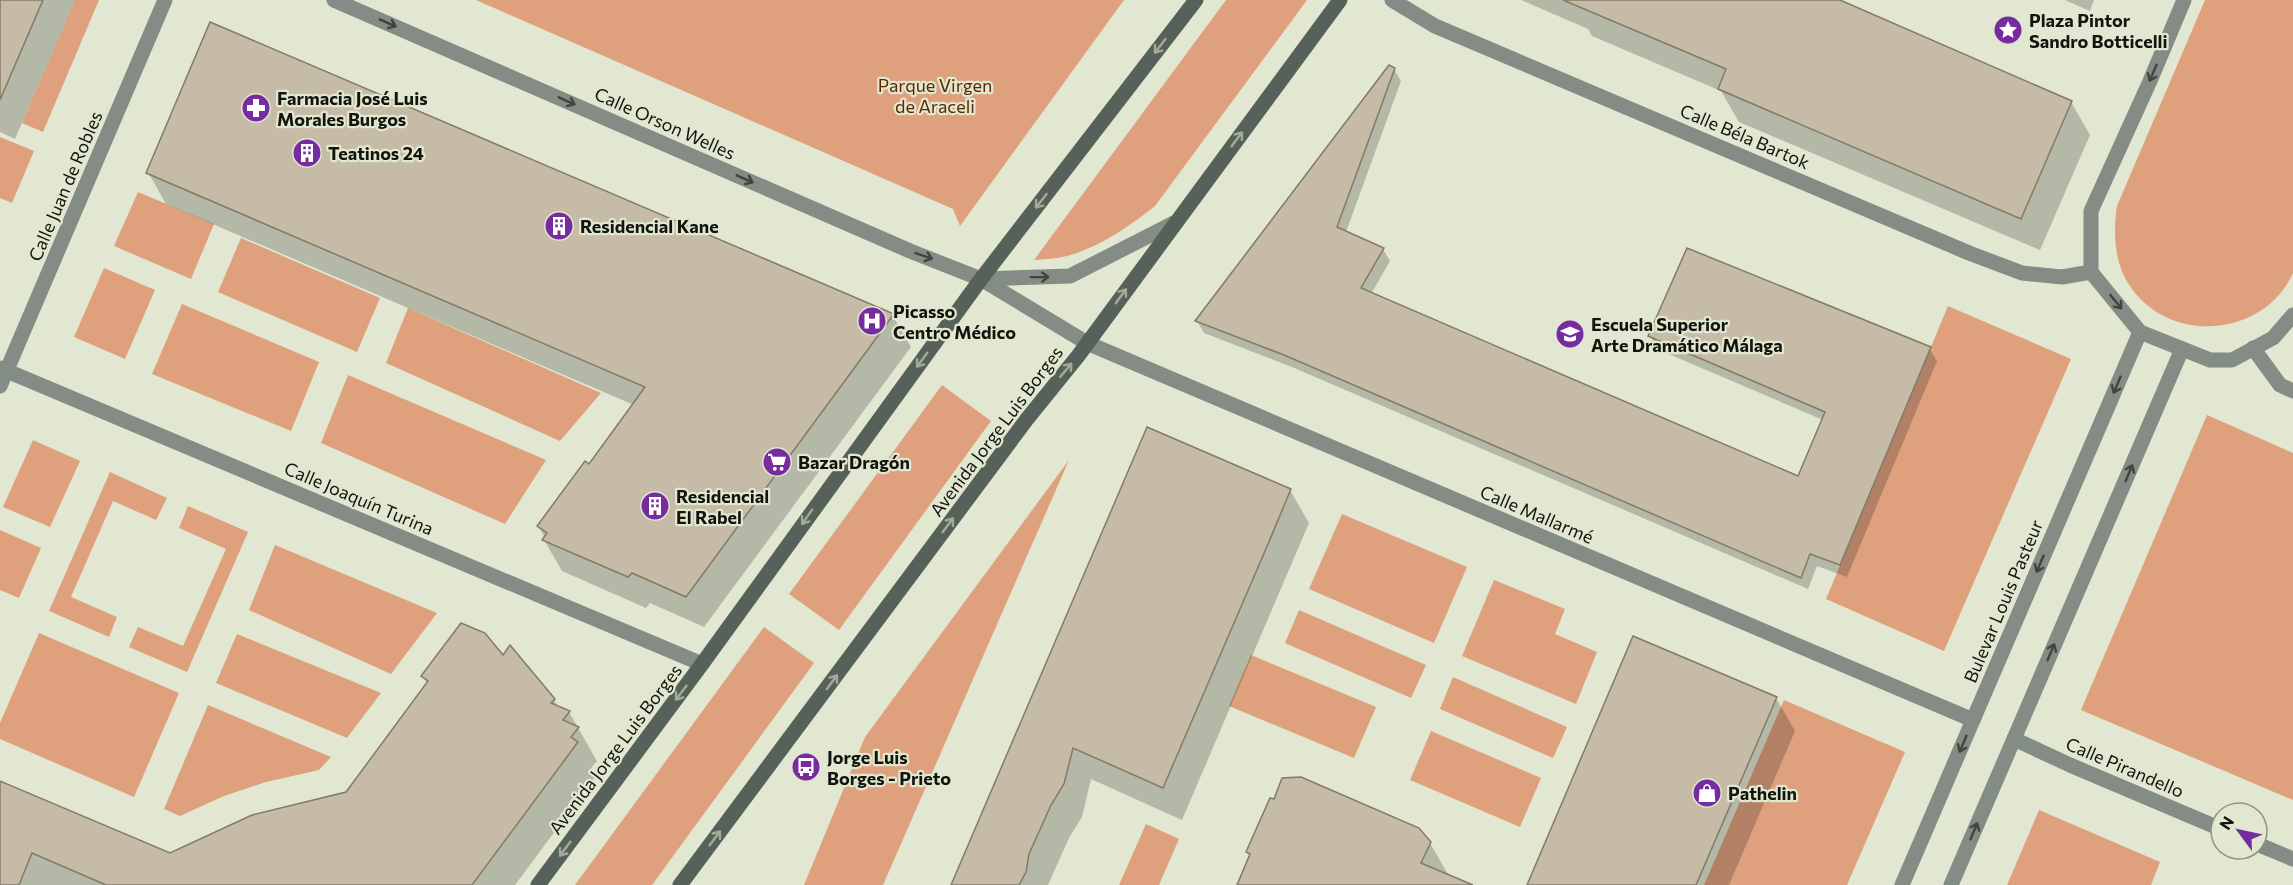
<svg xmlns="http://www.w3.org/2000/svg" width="2293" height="885" font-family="Commissioner,sans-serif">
	<rect width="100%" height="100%" fill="#e1e7d0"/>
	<g fill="#dfa17d">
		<polygon points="75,0 99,0 43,132 22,123"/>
		<polygon points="476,0 1124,0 960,226 953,209"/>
		<path d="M1226,0H1307L1155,206C1128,227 1100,247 1067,256C1056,259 1045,259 1034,260Z"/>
		<path d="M2205,0H2293V273C2264,338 2169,345 2130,286C2114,263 2113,233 2117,206Z"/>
		<polygon points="0,137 34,151 12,203 0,198"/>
		<polygon points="138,192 214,224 191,279 114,246"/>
		<polygon points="241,238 380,298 357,352 218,292"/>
		<polygon points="104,268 155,290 125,359 74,337"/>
		<polygon points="182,304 319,362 291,431 152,374"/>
		<polygon points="1948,306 2071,359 1944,651 1826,599"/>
		<polygon points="408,308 601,393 560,441 386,363"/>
		<polygon points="348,375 546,460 505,524 321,443"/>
		<polygon points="942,385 991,421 839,630 789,594"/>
		<polygon points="2207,415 2293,453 2293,800 2081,710"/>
		<polygon points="33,440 80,461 50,527 3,507"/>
		<polygon points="1069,460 883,885 804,885 865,737"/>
		<polygon points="110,472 167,498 156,520 113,501 71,597 117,617 109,637 49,611"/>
		<polygon points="188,506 248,532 187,672 129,647 138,627 183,646 226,549 179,528"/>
		<polygon points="1342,514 1467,567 1434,643 1309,589"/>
		<polygon points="0,530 41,548 19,598 0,590"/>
		<polygon points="275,545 437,613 391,674 249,610"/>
		<polygon points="1494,580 1565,609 1555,634 1597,652 1576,704 1462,656"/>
		<polygon points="1299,610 1426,665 1411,698 1285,643"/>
		<polygon points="764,627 814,663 652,885 575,885"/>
		<polygon points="39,633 179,693 134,797 0,739 0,723"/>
		<polygon points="237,634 381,693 347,738 216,683"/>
		<polygon points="1251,655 1376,707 1354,758 1229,706"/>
		<polygon points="1453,677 1567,727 1553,758 1440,709"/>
		<polygon points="1784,700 1905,752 1847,885 1704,885"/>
		<polygon points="208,705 331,757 319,770 266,782 224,796 180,816 164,809"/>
		<polygon points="1431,731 1541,778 1520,827 1410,780"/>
		<polygon points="2039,810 2160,862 2151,885 2007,885"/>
		<polygon points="1146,824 1179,839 1159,885 1119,885"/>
	</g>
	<g fill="#0003">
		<polygon points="0,0 75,0 15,139 0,132"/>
		<polygon points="1521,0 1837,0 2071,102 2090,135 2040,250 1739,122 1721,91 1592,36 1588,29"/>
		<polygon points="2065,0 2094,0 2090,11"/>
		<polygon points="211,24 893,316 911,347 704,627 650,603 646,608 562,571 544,540 545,538 539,527 589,466 634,405 166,204 148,172"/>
		<polygon points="1394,69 1401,81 1346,232 1383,249 1390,261 1371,294 1799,478 1823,420 1657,349 1650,336 1929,348 1937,361 1847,577 1817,566 1808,589 1292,367 1204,333 1197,321"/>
		<polygon points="1290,490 1309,523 1182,820 1091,779 1082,817 1069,838 1048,885 952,885"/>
		<polygon points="503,657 554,699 558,708 569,712 597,761 591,768 596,776 515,885 0,885 0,782 170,855 347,793 427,684 423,676"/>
		<polygon points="1776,698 1795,731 1729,885 1528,885"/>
		<polygon points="1430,843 1449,876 1445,885 1247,885 1251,856 1248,852"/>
	</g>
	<g fill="#c5bba6" stroke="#837a67" stroke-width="1.5">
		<polygon points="0,0 43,0 0,100"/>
		<polygon points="1563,0 1840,0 2072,101 2021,219 1718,89 1726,69"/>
		<polygon points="210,22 894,314 686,597 632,573 628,577 542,540 547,533 537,526 585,461 589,464 645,387 146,173"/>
		<polygon points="1389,65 1395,68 1337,227 1384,248 1361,288 1798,476 1825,412 1648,336 1687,248 1931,347 1840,565 1810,554 1801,578 1284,355 1195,321"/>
		<polygon points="1147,427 1291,489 1268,544 1163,788 1073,748 1064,784 1051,805 1029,854 1026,872 1019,885 951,885"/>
		<polygon points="461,623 485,633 503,655 510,645 555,699 551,703 570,711 563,720 579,727 571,737 578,742 472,885 106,885 32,853 19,885 0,885 0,781 170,853 252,815 346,792 428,681 421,676"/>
		<polygon points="1633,636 1777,697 1696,885 1527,885"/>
		<polygon points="1301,777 1419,828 1431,842 1421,863 1473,885 1237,885 1250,854 1246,852 1270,798 1274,799 1282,778"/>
	</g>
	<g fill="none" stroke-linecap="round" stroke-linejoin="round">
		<g stroke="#838c85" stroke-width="15">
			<polyline points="1392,0 1435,26 1969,253 2022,273 2062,277 2091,272"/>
			<polyline points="1087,343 1973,720"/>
			<polyline points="2253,348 2280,385 2293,391"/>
			<polyline points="0,368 702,664"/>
			<polyline points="0,386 165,0"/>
			<polyline points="2014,739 2070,765 2221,829"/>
			<polyline points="2257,844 2293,859"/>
		</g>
		<g stroke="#838c85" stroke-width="15">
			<polyline points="334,0 910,251 981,279 1087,343"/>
			<polyline points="2184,0 2150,81 2091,211 2091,272 2140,332 2210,360 2232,360 2273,338 2293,315"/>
			<polyline points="981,279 1070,276 1174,223"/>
			<polyline points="1902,885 2140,332"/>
			<polyline points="1951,885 2182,349"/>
		</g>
		<g stroke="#566259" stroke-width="15">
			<polyline points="538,885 702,664 981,279 1196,0"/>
			<polyline points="680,885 1027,419 1078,356 1340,0"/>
		</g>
	</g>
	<defs><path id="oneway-shaft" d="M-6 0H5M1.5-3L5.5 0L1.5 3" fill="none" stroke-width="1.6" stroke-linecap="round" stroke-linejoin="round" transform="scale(1.5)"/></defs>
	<g stroke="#40453d">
		<use href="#oneway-shaft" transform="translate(388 23) rotate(24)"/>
		<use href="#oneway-shaft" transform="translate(2153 73) rotate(113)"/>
		<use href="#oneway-shaft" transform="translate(567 101) rotate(24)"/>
		<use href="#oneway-shaft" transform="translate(745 179) rotate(24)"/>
		<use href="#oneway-shaft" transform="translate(924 256) rotate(19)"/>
		<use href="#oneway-shaft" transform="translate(1040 277) rotate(-1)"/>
		<use href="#oneway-shaft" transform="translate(2116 302) rotate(51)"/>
		<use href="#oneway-shaft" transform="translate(2117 385) rotate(113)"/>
		<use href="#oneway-shaft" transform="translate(2129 473) rotate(-67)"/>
		<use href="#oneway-shaft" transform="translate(2040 564) rotate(113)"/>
		<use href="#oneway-shaft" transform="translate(2051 652) rotate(-67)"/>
		<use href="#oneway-shaft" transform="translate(1963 744) rotate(113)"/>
		<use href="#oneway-shaft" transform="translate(1974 831) rotate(-67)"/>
	</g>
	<g stroke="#a2ab9a">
		<use href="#oneway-shaft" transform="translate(1160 46) rotate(128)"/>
		<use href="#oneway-shaft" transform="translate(1237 139) rotate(-53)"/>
		<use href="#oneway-shaft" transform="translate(1041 201) rotate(128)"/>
		<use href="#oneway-shaft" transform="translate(1121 296) rotate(-54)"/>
		<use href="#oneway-shaft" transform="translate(922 360) rotate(126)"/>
		<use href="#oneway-shaft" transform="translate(1066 370) rotate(-50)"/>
		<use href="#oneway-shaft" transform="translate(807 517) rotate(125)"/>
		<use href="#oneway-shaft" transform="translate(948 525) rotate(-53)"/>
		<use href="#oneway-shaft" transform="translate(832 682) rotate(-54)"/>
		<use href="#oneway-shaft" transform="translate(681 693) rotate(127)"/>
		<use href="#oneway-shaft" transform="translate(715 838) rotate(-53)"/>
		<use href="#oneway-shaft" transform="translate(565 849) rotate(127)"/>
	</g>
	<defs>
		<g id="sight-disc" transform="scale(1.5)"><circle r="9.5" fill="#762c9f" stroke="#e1e7d0"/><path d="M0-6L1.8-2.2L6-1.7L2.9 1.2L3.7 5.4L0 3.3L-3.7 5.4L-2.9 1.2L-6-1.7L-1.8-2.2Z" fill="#fff"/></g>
		<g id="pharmacy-disc" transform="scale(1.5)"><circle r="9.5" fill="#762c9f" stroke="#e1e7d0"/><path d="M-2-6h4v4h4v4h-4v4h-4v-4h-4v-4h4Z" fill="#fff"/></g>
		<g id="building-disc" transform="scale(1.5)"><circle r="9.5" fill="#762c9f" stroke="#e1e7d0"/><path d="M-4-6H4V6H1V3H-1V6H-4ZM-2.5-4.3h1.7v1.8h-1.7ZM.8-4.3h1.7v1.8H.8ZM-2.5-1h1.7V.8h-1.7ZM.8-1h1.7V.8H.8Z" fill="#fff"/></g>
		<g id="hospital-disc" transform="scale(1.5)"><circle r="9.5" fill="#762c9f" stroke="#e1e7d0"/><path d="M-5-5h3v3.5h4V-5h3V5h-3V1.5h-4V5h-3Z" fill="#fff"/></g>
		<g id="university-disc" transform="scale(1.5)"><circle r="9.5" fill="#762c9f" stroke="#e1e7d0"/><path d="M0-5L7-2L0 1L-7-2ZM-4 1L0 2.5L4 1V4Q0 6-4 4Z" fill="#fff"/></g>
		<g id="supermarket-disc" transform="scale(1.5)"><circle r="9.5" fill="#762c9f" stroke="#e1e7d0"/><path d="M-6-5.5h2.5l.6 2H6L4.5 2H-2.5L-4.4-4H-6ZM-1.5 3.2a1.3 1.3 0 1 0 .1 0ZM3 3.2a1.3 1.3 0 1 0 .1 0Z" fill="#fff"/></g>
		<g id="bus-disc" transform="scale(1.5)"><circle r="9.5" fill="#762c9f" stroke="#e1e7d0"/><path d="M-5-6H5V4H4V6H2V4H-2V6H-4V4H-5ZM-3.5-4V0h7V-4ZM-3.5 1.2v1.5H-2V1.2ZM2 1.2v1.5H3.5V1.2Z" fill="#fff"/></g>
		<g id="shop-disc" transform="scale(1.5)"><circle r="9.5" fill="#762c9f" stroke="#e1e7d0"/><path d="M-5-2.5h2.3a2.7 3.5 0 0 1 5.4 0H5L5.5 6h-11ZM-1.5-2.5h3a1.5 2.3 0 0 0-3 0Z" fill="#fff"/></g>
	</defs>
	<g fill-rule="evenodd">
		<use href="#sight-disc" x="2008" y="30"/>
		<use href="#pharmacy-disc" x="256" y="108"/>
		<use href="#building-disc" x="307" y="153"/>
		<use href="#building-disc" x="559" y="226"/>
		<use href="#hospital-disc" x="872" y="321"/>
		<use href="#university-disc" x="1570" y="334"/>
		<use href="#supermarket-disc" x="777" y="462"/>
		<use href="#building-disc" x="655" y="506"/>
		<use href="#bus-disc" x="806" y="767"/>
		<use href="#shop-disc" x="1707" y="793"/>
	</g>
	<g text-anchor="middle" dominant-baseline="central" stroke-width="4.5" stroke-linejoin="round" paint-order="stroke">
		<g font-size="18" font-weight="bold" fill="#13150d" stroke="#e1e7d0" text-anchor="start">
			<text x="2029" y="20">Plaza Pintor<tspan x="2029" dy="21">Sandro Botticelli</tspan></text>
			<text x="277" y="98">Farmacia José Luis<tspan x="277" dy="21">Morales Burgos</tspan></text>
			<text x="328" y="153">Teatinos 24</text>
			<text x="580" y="226">Residencial Kane</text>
			<text x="893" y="311">Picasso<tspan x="893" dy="21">Centro Médico</tspan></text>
			<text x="1591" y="324">Escuela Superior<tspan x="1591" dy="21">Arte Dramático Málaga</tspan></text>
			<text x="798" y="462">Bazar Dragón</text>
			<text x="676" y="496">Residencial<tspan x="676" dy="21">El Rabel</tspan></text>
			<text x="827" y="757">Jorge Luis<tspan x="827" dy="21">Borges - Prieto</tspan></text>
			<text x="1728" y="793">Pathelin</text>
		</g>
		<g font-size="18" fill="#5d2800" stroke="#e1e7d0">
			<text x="935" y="85">Parque Virgen<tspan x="935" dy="21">de Araceli</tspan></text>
		</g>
		<g font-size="18" fill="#13150d" stroke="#e1e7d0">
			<text transform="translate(665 123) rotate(24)">Calle Orson Welles</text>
			<text transform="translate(1745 136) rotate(23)">Calle Béla Bartok</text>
			<text transform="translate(65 186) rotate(-67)">Calle Juan de Robles</text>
			<text transform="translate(996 431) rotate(-53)">Avenida Jorge Luis Borges</text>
			<text transform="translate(359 498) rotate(23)">Calle Joaquín Turina</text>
			<text transform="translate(1537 514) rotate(23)">Calle Mallarmé</text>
			<text transform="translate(2003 601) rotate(-67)">Bulevar Louis Pasteur</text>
			<text transform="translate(615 749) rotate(-53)">Avenida Jorge Luis Borges</text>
			<text transform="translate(2125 767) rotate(23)">Calle Pirandello</text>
		</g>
	</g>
	<g transform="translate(2239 831) rotate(303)"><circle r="28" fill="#e1e7d0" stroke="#8f9382" stroke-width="1.5"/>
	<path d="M0-4.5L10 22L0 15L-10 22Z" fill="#762c9f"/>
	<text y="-9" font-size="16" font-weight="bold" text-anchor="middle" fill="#13150d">N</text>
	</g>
</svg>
